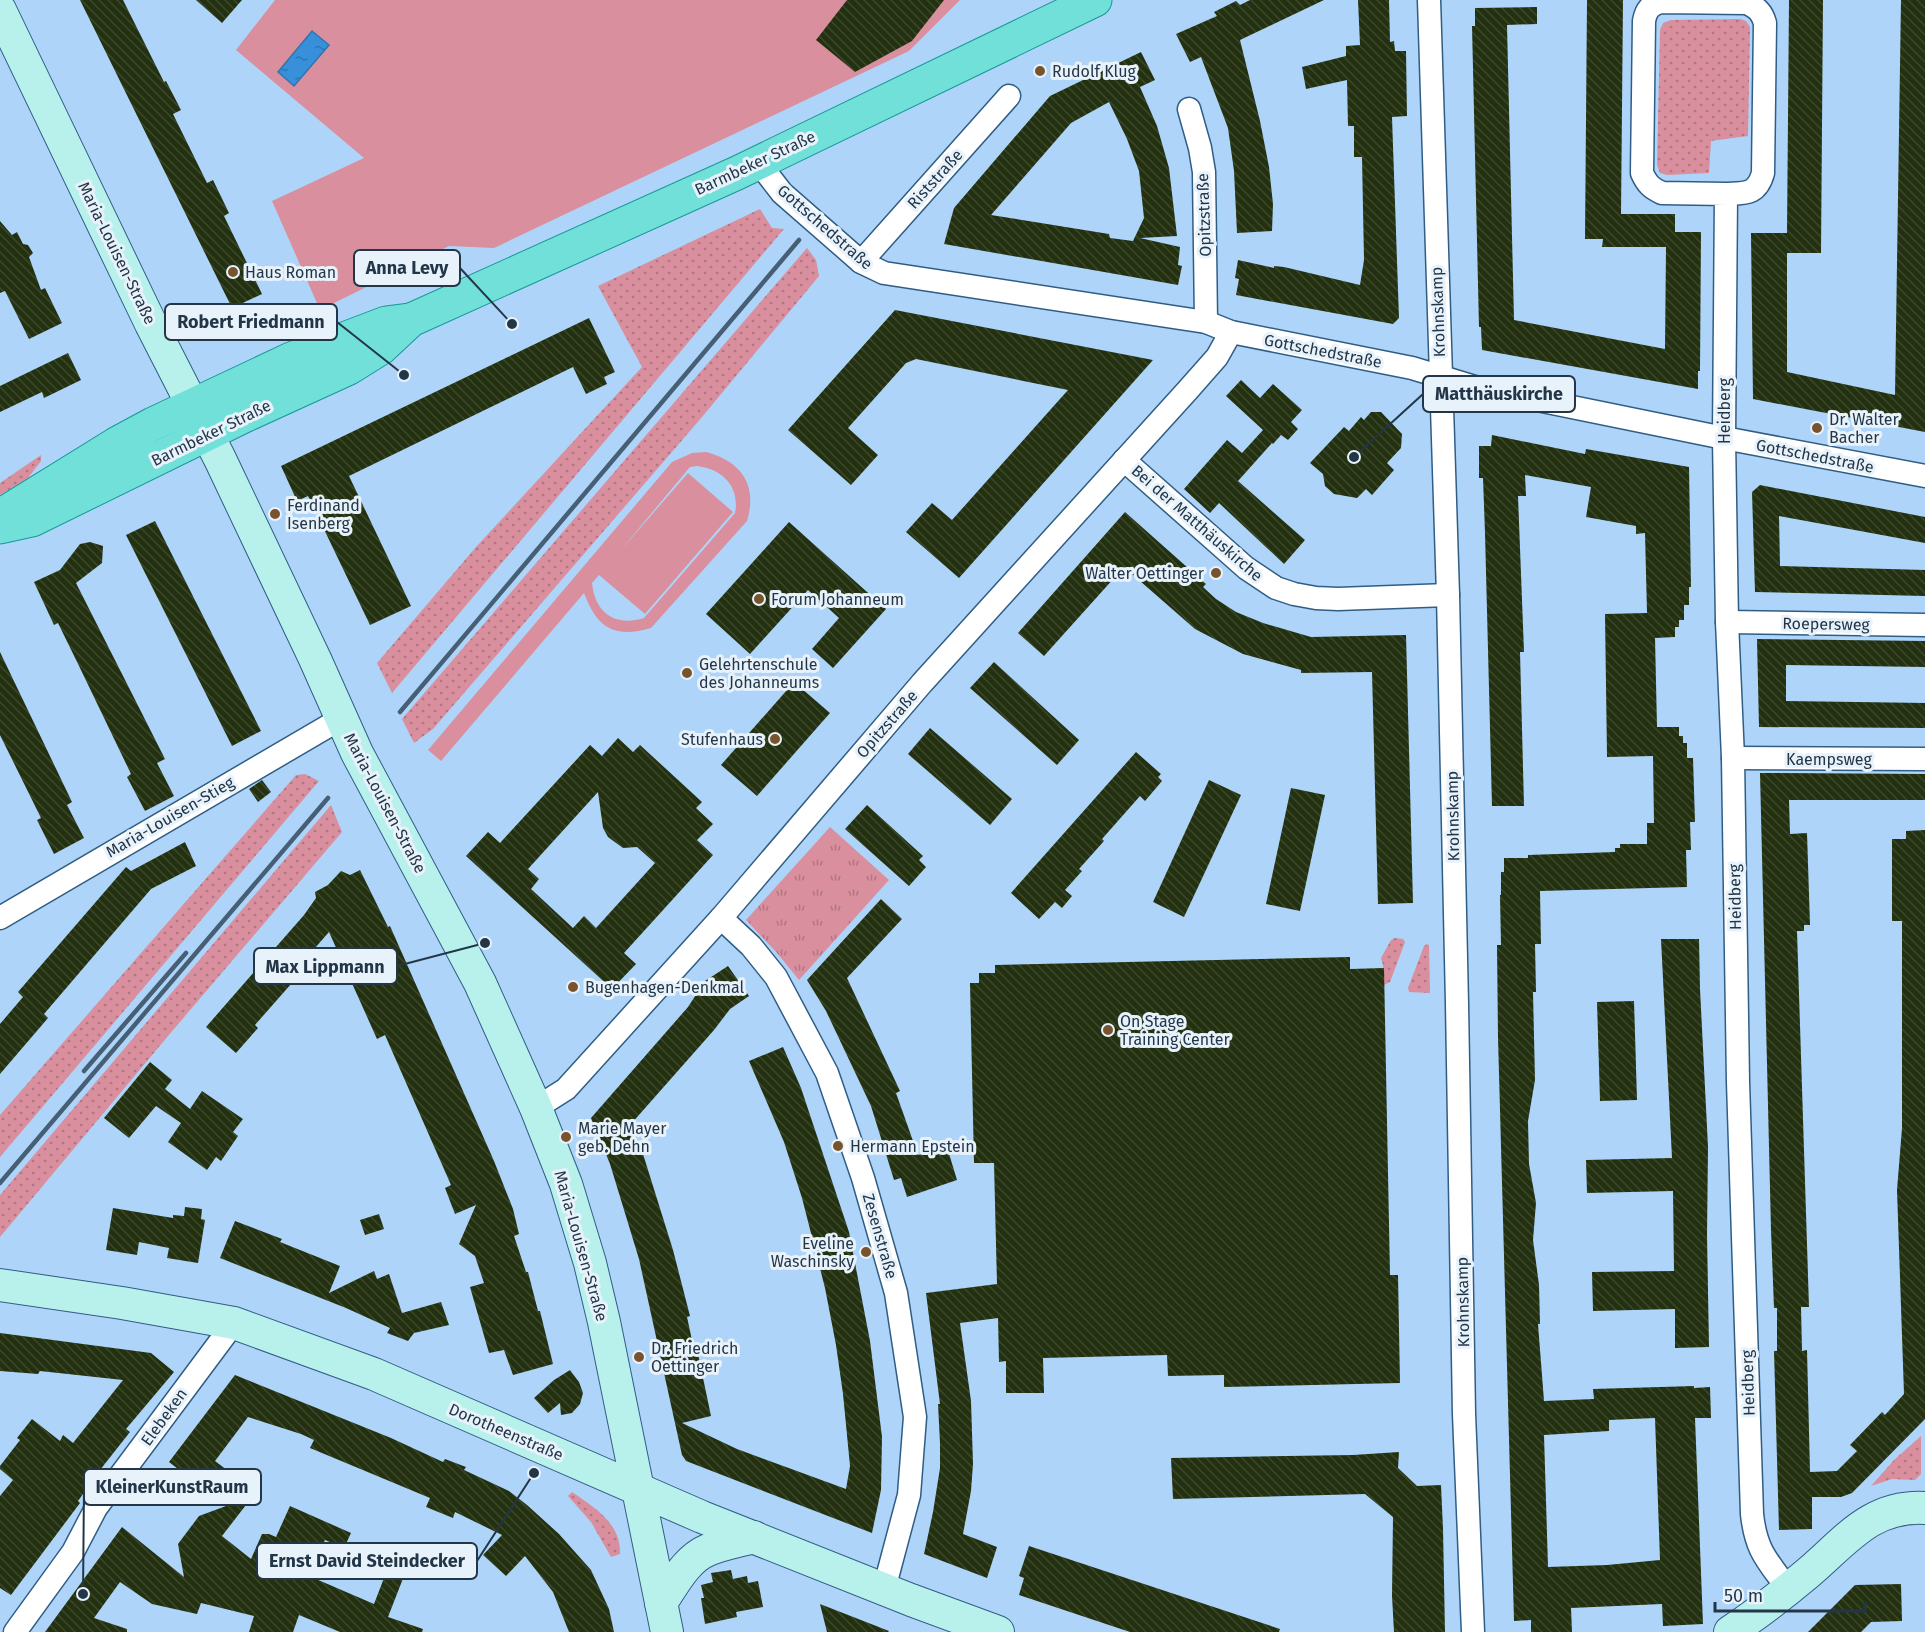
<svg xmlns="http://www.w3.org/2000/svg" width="1925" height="1632" font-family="'Fira Sans',sans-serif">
	<defs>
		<pattern id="grass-dots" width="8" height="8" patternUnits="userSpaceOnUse" patternTransform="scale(1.5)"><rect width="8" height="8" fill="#d98f9d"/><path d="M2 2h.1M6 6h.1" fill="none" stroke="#b07682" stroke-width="1.8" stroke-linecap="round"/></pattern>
		<pattern id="park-tufts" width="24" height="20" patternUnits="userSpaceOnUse" patternTransform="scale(1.5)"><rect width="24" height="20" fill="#d98f9d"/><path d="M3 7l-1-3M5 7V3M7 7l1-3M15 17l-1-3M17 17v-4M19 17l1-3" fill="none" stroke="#b07682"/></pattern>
		<pattern id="water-ripples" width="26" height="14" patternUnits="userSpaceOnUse" patternTransform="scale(1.5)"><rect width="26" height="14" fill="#3790d9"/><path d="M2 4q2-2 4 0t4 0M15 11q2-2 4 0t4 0" fill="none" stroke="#2e76b2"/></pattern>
		<pattern id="building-back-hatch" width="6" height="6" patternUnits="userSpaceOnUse" patternTransform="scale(1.5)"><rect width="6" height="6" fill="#243110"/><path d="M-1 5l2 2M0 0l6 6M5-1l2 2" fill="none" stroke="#3b472c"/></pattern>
	</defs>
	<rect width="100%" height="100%" fill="#aed5f9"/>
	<g fill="url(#grass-dots)">
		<polygon points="1740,19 1746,21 1750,27 1748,136 1711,141 1709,173 1667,175 1660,173 1657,165 1660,30 1663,23 1671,20"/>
		<polygon points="760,209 772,228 784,229 392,693 377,663 476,547 642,367 598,286"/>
		<polygon points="807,248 816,260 819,276 702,417 433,729 414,743 402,719"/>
		<polygon points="41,455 41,461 28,478 0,495 0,483"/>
		<polygon points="305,774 319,781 0,1157 0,1115 296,775"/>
		<polygon points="331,805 342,832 168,1036 0,1237 0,1195"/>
		<polygon points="1395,938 1403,939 1405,942 1390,982 1384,985 1383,965 1381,958 1391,940"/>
		<polygon points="1427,944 1429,945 1430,993 1409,992 1408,988 1424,946"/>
		<polygon points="1921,1436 1921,1474 1915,1480 1892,1479 1871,1486 1894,1460"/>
		<path d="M572,1492C595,1508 621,1523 620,1554L611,1557L591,1522L568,1496Z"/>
	</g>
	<polygon fill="url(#park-tufts)" points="830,827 889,880 799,980 777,953 746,920"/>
	<g fill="#d98f9d" fill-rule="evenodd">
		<polygon points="275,0 960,0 909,51 494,248 449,246 320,310 272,201 364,158 236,50"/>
		<path d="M706,452C741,461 758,485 747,521L651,628C613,639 597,627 584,593L441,761L428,750L672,462L692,453ZM697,466C723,469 740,487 735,513L644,618C615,627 595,613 592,583L599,575L645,614L733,512L688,473L620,551L690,467Z"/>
	</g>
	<polygon fill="url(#water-ripples)" stroke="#3175ae" stroke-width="1.5" points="312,31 329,45 294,86 278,72"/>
	<g fill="url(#building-back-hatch)" fill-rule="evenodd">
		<polygon points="80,0 123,0 164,82 166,81 181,110 173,114 207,183 213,180 229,213 224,216 262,294 232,308"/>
		<polygon points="196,0 242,0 222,23"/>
		<polygon points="847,0 944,0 912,41 855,72 816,40"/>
		<polygon points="1250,0 1324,0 1240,40 1260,121 1269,167 1273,204 1272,231 1237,233 1234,171 1228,128 1201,57 1190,62 1176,34 1217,16 1214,12 1236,1 1240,5"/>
		<polygon points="1358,0 1389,0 1390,42 1394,41 1395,51 1406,51 1407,116 1392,117 1399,318 1393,324 1236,295 1239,279 1235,278 1238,260 1274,268 1274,266 1284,267 1360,285 1364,260 1362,157 1354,157 1354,126 1348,126 1347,80 1306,89 1302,67 1346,56 1346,46 1360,45"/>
		<polygon points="1587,0 1623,0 1621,214 1675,214 1675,232 1701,232 1700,371 1698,371 1698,389 1482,350 1481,327 1479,327 1472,26 1475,26 1475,8 1537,7 1537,24 1507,25 1514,320 1665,349 1666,247 1602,247 1603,239 1585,239"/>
		<polygon points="1789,0 1823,0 1821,253 1787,253 1787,372 1895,395 1901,0 1925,0 1925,432 1753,399 1751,233 1787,233"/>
		<path d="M1141,52L1155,80L1140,87L1157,126L1169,168L1177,236L1140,238L1180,247L1178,265L1182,266L1178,285L944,244L954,208L1050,96ZM1109,102L1127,139L1139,171L1144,218L1133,241L1110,238L1109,234L991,215L1071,123Z"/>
		<polygon points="0,221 12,235 17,232 23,244 28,245 33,253 29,257 41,290 45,288 62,323 29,339 5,291 0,293"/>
		<polygon points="895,310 1153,360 959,578 906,532 932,503 952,520 1068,390 916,359 906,363 848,428 878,455 851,485 788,430"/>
		<polygon points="589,318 615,372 604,377 607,384 586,394 573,367 349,476 411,606 370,625 308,496 297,501 281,466"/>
		<polygon points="68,353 81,380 44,398 42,392 0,412 0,386"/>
		<polygon points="1241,380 1260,398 1273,384 1302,410 1291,422 1298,429 1288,440 1281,435 1273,444 1272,443 1238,481 1305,540 1284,564 1219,503 1210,513 1184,489 1227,440 1242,453 1263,430 1226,396"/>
		<polygon points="1371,412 1381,412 1402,434 1401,448 1387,463 1394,470 1372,495 1366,489 1357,498 1334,494 1325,486 1323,474 1310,463 1344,427 1349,431 1361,417 1364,420"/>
		<path d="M1492,435L1585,454L1586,449L1689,467L1691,587H1689V605H1684V620H1679V627H1675V637L1655,638L1657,727H1679V736H1683V743H1687V758H1693L1695,822H1690L1691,850H1686L1687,887L1540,891L1541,944H1535L1536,992H1533L1535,1080L1528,1121L1529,1164L1536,1203L1533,1240L1539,1285L1540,1324H1538L1544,1401L1594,1399L1593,1389L1694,1386V1388L1710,1387L1711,1418H1695L1703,1624L1663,1626L1662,1604L1571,1608L1572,1632H1531V1620L1514,1621L1498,1037L1497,945H1501L1500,895H1501V872H1504V858H1528V855L1615,852V848H1620V844H1647V823H1654L1653,756L1607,757L1605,614L1647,613L1645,533L1636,534V526L1586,517L1591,487L1525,475L1526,496H1518L1524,652H1520L1524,806H1492L1485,533L1483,478H1479V446H1491ZM1655,1418L1660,1560L1607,1565L1548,1567L1544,1435L1609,1431V1420Z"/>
		<polygon points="1760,485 1925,517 1925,543 1779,516 1780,566 1925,570 1925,596 1755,592 1752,492"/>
		<polygon points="1125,512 1206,584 1203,587 1216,599 1236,612 1263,623 1311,637 1406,635 1413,903 1378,904 1372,672 1301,673 1301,670 1243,654 1195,629 1124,567 1044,656 1018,633"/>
		<polygon points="155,521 261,731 232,746 126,535"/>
		<polygon points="789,522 886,609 833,668 812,649 839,618 808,590 750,654 706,614"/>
		<polygon points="90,542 103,546 102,563 76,583 165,759 157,763 174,796 145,811 127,777 131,774 80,668 58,623 54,625 34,582 60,570 80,544"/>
		<polygon points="1757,639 1925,641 1925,667 1786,665 1786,701 1925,703 1925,728 1759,727"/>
		<polygon points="0,652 72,802 67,805 84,838 54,854 37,820 41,818 0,735"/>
		<polygon points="994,662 1079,740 1057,765 970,688"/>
		<polygon points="794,682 830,713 757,796 721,765"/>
		<polygon points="930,728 1012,799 990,825 908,754"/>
		<path d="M618,738L633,752L640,745L702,802L696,808L713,824L697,840L713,855L624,953L636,964L612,989L466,856L488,832L500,843L590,745L602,756ZM598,792L603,828L608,837L623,848L637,847L655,863L596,928L584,916L573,928L531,889L539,879L528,869Z"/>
		<polygon points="1136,752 1161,774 1158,777 1162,781 1145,801 1140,796 1102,839 1104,841 1079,869 1082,871 1065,890 1072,896 1062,908 1055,902 1039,919 1011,893"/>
		<polygon points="1760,773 1925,774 1925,800 1789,800 1790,834 1807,833 1810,925 1804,925 1804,931 1797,931 1809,1307 1801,1307 1802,1351 1807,1350 1810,1472 1837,1471 1857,1451 1850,1445 1882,1412 1885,1415 1904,1394 1897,1190 1902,1128 1902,921 1892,921 1892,839 1906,839 1906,831 1925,830 1925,1419 1852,1493 1841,1497 1812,1497 1812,1529 1779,1530 1774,1351 1777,1351 1777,1308 1774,1308 1771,1230"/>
		<polygon points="262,780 271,792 258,802 249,789"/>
		<polygon points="1209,780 1241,795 1184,917 1153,902"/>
		<polygon points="1291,788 1325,795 1300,911 1266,904"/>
		<polygon points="867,805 923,856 919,860 926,867 909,886 845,829"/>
		<polygon points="185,842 196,866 151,889 44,1014 48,1018 0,1074 0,1024 23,997 18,992 126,867 131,871"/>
		<polygon points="360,870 388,927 390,926 494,1161 513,1209 519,1234 514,1236 526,1272 528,1272 538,1311 540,1311 553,1364 513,1375 504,1350 489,1353 470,1287 484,1283 475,1256 459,1244 476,1205 455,1214 445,1188 451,1185 385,1035 377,1039 329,932 301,964 306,967 255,1025 258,1028 236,1053 206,1027 304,915 316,898 315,892 328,885 341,871 350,875"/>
		<polygon points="881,899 902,919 847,978 900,1091 896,1093 918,1155 947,1147 957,1180 907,1197 901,1178 894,1180 871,1106 826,1011 807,980"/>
		<polygon points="1661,939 1699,939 1700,989 1708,1147 1707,1235 1709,1347 1675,1348 1675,1309 1593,1311 1592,1272 1674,1271 1673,1191 1587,1193 1586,1160 1672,1158"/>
		<polygon points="1350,957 1350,969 1384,968 1390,1275 1398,1275 1400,1383 1224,1387 1224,1375 1168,1376 1167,1355 1043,1358 1044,1393 1006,1393 1006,1361 999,1362 998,1318 960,1323 971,1401 973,1464 971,1491 963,1534 997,1547 987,1578 924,1554 933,1512 940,1468 940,1443 938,1404 940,1404 926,1293 997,1284 994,1163 974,1163 970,983 979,983 979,973 995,973 995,965"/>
		<polygon points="728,966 749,996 730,1009 714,1030 631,1124 643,1154 673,1250 690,1316 687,1317 695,1354 698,1354 711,1416 682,1423 737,1449 846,1489 850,1466 843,1394 836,1345 825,1288 802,1198 784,1142 749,1061 783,1047 801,1088 849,1232 870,1341 882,1437 881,1490 872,1533 686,1461 682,1455 639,1259 610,1164 591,1118 688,1007 705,981"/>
		<polygon points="1634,1001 1637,1100 1600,1101 1597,1002"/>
		<polygon points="150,1062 172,1080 165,1089 190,1109 202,1091 243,1119 233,1132 238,1136 221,1161 216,1157 207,1170 168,1142 181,1123 156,1106 129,1138 104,1118"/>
		<polygon points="185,1207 202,1209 201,1219 205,1220 198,1263 167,1258 169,1248 139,1242 137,1255 106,1250 113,1208 173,1218 173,1215 184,1216"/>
		<polygon points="379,1214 384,1229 365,1235 360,1220"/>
		<polygon points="235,1221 282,1239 280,1242 340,1266 329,1293 374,1271 377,1279 389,1274 402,1313 441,1302 449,1325 414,1333 408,1341 387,1333 390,1328 346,1308 220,1258"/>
		<polygon points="0,1333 151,1353 174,1372 126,1429 130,1432 100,1470 78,1501 80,1503 11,1595 0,1588 0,1496 13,1480 0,1469 0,1466 20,1440 17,1438 32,1419 60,1441 63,1435 73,1443 123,1380 40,1371 38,1374 0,1371"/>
		<polygon points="570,1370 579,1382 583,1393 580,1404 572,1413 561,1415 560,1403 548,1413 534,1398 554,1380"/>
		<polygon points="235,1375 391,1438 443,1462 445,1459 466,1467 464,1470 509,1491 527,1505 559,1534 591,1570 609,1609 614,1632 569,1632 553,1592 525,1556 506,1576 483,1555 502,1535 455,1512 453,1518 426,1507 430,1498 310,1448 314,1440 301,1434 248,1417 215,1461 256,1492 222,1536 251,1559 262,1534 269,1534 276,1537 290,1506 351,1533 344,1548 325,1540 309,1576 374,1604 394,1552 411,1558 388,1617 423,1629 422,1632 340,1632 299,1615 293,1632 249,1632 254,1616 201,1603 197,1614 152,1604 120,1582 94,1618 127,1629 127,1632 45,1632 122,1527 184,1577 178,1544 199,1516 226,1506 169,1462"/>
		<polygon points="1399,1452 1398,1468 1417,1486 1441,1485 1443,1529 1445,1632 1394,1632 1392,1596 1393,1517 1365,1494 1173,1499 1171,1458 1353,1455"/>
		<polygon points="1029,1546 1280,1629 1279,1632 1130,1632 1019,1595 1024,1578 1019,1576"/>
		<polygon points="731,1570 733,1579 747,1576 748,1583 758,1581 763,1607 736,1612 737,1617 705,1624 701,1598 704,1598 701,1585 713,1582 711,1573"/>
		<polygon points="1901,1584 1902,1621 1871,1622 1861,1632 1808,1632 1855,1585"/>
		<polygon points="820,1604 889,1631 888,1632 827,1632"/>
	</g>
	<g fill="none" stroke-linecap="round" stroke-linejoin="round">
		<g stroke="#305d84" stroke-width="25">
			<g id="street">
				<polyline points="1429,0 1448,595 1457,1004 1464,1414 1473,1632"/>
				<polyline points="1189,109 1200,148 1204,172 1206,322"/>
				<polyline points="758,162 782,193 861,262 884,273 1206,322 1231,332 1412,368 1478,388 1724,438 1925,476"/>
				<path d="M1726,194L1662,193C1651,188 1647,184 1642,173L1644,21C1646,10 1650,5 1661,2L1747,3C1757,8 1762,12 1765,23L1763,173C1757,195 1745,193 1726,194L1724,438L1727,622L1733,758L1738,1082L1752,1514C1756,1551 1767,1560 1788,1589"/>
				<polyline points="861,262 1009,96"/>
				<polyline points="1124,460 1246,568 1276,588 1294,594 1316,598 1338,599 1448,595"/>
				<polyline points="1727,622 1925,625"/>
				<polyline points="1733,758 1925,759"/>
				<polyline points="0,918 342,718"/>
				<polyline points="721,918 751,946 776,977 827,1073 863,1178 896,1293 915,1417 909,1495 884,1589"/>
				<polyline points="536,1108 566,1089 721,918 922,683 1187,391 1217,357 1231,332"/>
				<polyline points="15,1632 73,1552 96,1508 234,1323"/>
			</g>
		</g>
		<g stroke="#305d84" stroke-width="34">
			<g id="secondary">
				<polyline points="0,10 151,324 220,459 315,659 357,753 480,983 536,1108 566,1184 590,1263 604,1322 667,1632"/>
				<polyline points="0,1285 122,1303 234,1323 374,1374 702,1517 911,1600 998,1632"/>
				<path d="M661,1603C674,1584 686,1559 708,1550C722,1544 739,1541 754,1537"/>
				<path d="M1730,1632C1757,1614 1783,1594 1808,1573C1845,1542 1870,1505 1925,1508"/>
			</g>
		</g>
		<g stroke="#179896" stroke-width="35">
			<g id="primary">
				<polyline points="8,511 116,444 153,424 291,359 386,323 409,320"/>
				<polyline points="0,527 32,520 244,416 349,368 381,348 411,320 737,173 1095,0"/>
			</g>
		</g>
		<use href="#street" stroke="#fff" stroke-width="22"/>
		<use href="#secondary" stroke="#b8f0ec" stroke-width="32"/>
		<use href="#primary" stroke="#70e0d9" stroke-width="33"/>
		<g stroke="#475f75" stroke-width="4.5">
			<polyline points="400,712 799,240"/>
			<polyline points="84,1071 186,953"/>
			<polyline points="0,1183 328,798"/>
		</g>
	</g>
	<g fill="#77542d" stroke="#e8f2fb" stroke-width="2">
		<circle cx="1040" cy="71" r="6"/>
		<circle cx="233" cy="272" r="6"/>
		<circle cx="1817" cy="428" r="6"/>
		<circle cx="275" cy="514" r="6"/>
		<circle cx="1216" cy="573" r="6"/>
		<circle cx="759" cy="599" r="6"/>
		<circle cx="687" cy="673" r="6"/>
		<circle cx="775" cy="739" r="6"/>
		<circle cx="573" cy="987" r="6"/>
		<circle cx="1108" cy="1030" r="6"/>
		<circle cx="566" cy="1137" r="6"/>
		<circle cx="838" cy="1146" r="6"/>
		<circle cx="866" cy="1252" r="6"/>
		<circle cx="639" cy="1357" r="6"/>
	</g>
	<g text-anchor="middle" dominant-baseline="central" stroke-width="6" stroke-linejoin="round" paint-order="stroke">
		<g font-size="16" fill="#233648" stroke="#e8f2fb" text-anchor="start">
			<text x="1052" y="71">Rudolf Klug</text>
			<text x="245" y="272">Haus Roman</text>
			<text x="1829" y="419">Dr. Walter<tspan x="1829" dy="18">Bacher</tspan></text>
			<text x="287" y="505">Ferdinand<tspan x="287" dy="18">Isenberg</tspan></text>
			<text x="1204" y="573" text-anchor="end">Walter Oettinger</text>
			<text x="771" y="599">Forum Johanneum</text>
			<text x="699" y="664">Gelehrtenschule<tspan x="699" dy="18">des Johanneums</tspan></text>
			<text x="763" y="739" text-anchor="end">Stufenhaus</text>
			<text x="585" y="987">Bugenhagen-Denkmal</text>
			<text x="1120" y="1021">On Stage<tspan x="1120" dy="18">Training Center</tspan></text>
			<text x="578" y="1128">Marie Mayer<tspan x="578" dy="18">geb. Dehn</tspan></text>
			<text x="850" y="1146">Hermann Epstein</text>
			<text x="854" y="1243" text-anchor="end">Eveline<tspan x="854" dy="18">Waschinsky</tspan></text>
			<text x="651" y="1348">Dr. Friedrich<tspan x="651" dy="18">Oettinger</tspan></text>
		</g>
		<g font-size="16" fill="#233648" stroke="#e8f2fb">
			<text transform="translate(755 163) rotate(-25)">Barmbeker Straße</text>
			<text transform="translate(935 179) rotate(-48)">Riststraße</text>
			<text transform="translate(1204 215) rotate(-92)">Opitzstraße</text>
			<text transform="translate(825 227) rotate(41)">Gottschedstraße</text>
			<text transform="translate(117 253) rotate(64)">Maria-Louisen-Straße</text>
			<text transform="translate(1438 312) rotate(-92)">Krohnskamp</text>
			<text transform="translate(1323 351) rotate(11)">Gottschedstraße</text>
			<text transform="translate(1724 411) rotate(-90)">Heidberg</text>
			<text transform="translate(211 433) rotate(-26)">Barmbeker Straße</text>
			<text transform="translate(1815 456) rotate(11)">Gottschedstraße</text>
			<text transform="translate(1197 523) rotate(41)">Bei der Matthäuskirche</text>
			<text transform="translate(1826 624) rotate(1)">Roepersweg</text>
			<text transform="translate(887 724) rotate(-49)">Opitzstraße</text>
			<text x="1829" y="759">Kaempsweg</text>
			<text transform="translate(385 803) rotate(62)">Maria-Louisen-Straße</text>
			<text transform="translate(1453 816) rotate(-91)">Krohnskamp</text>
			<text transform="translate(170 817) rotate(-30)">Maria-Louisen-Stieg</text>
			<text transform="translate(1735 897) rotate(-91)">Heidberg</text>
			<text transform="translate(880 1236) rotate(74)">Zesenstraße</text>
			<text transform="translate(581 1246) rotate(74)">Maria-Louisen-Straße</text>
			<text transform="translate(1463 1302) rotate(-91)">Krohnskamp</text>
			<text transform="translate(1748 1383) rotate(-92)">Heidberg</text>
			<text transform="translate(164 1417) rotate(-54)">Elebeken</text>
			<text transform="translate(506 1432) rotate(23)">Dorotheenstraße</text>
		</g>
	</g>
	<path fill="none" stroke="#233648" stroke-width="2" d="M512 324L460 268M404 375L337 322M1354 457L1423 394M485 943L397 966M83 1594L84 1487M534 1473L477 1561"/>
	<g fill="#233648" stroke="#e8f2fb" stroke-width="2">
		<circle cx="512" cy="324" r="6"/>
		<circle cx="404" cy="375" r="6"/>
		<circle cx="1354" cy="457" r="6"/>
		<circle cx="485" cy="943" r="6"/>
		<circle cx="83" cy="1594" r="6"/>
		<circle cx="534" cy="1473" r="6"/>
	</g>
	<g fill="#e8f2fb" stroke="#233648" stroke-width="2">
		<rect x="354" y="250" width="106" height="36" rx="6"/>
		<rect x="165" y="304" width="172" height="36" rx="6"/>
		<rect x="1423" y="376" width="152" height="36" rx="6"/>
		<rect x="254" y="948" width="143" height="36" rx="6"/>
		<rect x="84" y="1469" width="177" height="36" rx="6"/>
		<rect x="257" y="1543" width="220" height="36" rx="6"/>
	</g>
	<g font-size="18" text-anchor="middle" font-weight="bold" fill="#233648">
		<text x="407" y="274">Anna Levy</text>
		<text x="251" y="328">Robert Friedmann</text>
		<text x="1499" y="400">Matthäuskirche</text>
		<text x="325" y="973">Max Lippmann</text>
		<text x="172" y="1493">KleinerKunstRaum</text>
		<text x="367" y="1567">Ernst David Steindecker</text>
	</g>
	<path d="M1715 1602v9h150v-9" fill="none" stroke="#233648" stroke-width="3"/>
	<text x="1724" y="1602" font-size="18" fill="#233648" stroke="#e8f2fb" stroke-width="4.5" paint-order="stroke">50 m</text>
</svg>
